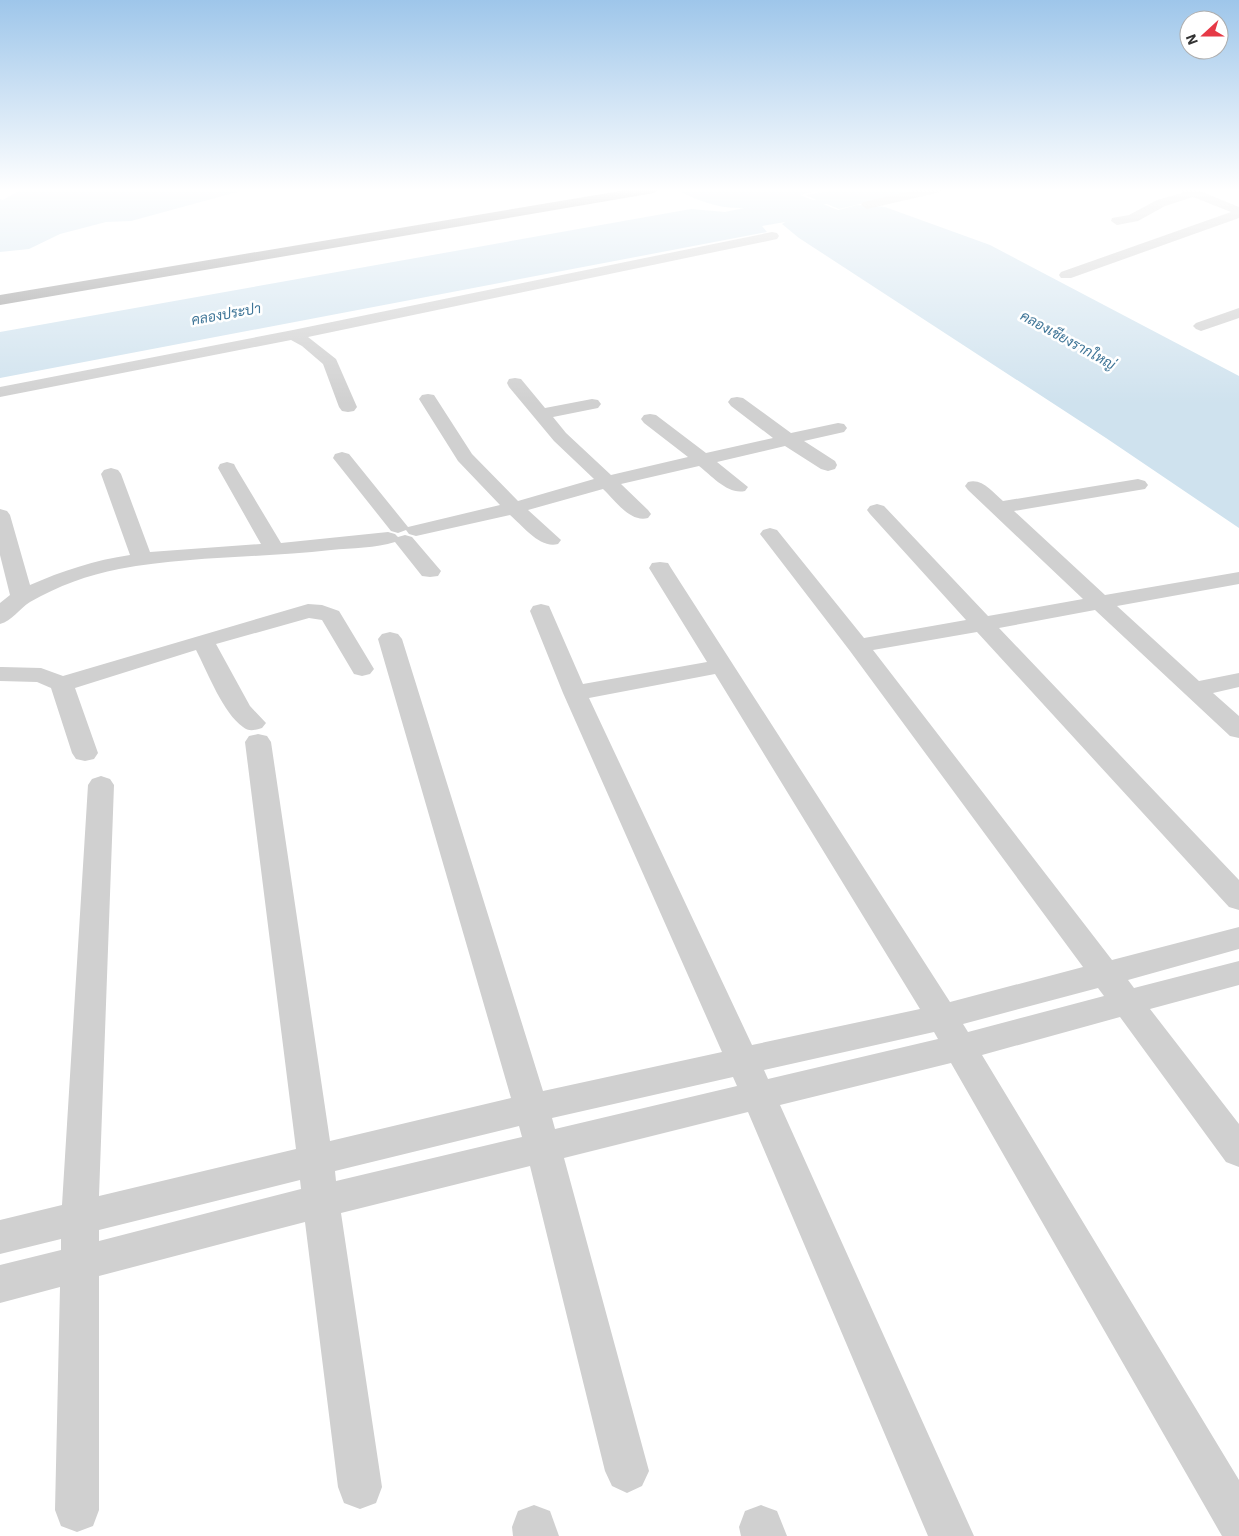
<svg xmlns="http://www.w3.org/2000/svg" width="1239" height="1536" font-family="'IBM Plex Sans',Sarabun,sans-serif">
	<rect width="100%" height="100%" fill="#fff"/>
	<g fill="#cfe2ee">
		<polygon points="22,189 236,189 241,191 131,221 106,222 60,234 29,249 0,252 0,199 3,200"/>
		<path d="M675,189H825L800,195L838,210L857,205L885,207L990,245L1239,376V528L1106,438L799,238L782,224L785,222L762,226L767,232L0,378V332L691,209L725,212L744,208C719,209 698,201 675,189Z"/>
		<polygon points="842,189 925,189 839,209 805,195"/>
	</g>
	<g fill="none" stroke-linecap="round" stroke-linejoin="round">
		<polygon fill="#cfe2ee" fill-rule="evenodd" points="861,189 882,189 880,191 818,206 812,202 814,200"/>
		<g fill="#d0d0d0" fill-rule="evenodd">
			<polygon points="921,189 943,189 941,192 867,209 861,205 863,202"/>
			<polygon points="1178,189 1195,189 1239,207 1239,218 1071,278 1061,278 1059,275 1061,272 1231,212 1193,197 1165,206 1138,221 1117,225 1111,221 1112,218 1129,215 1157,200 1182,193"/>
			<polygon points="772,232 777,233 779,236 777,239 308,337 336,359 357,407 354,411 348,412 342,411 339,407 323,364 302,346 291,340 0,397 0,387 293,330"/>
			<polygon points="1239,308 1239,318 1201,331 1196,329 1193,326 1196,323"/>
			<path d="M515,378L521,379L545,408L592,399L598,400L601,404L598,408L553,417L566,433L611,475L688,457L644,423L641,419L644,415L650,414L656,415L706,453L773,438L731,406L728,402L731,398L737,397L743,398L791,433L838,423L844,424L847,428L844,432L804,441L835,461L837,465L835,469L828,471L821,469L785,446L717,462L748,487L745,491C728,495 712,476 699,466L621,484L648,510L651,514L648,518C630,523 615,500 603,489L528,510L561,540L558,544C540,549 523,526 510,515L416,536L409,534L406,530L398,533L391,531L333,458L335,454L342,452L349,454L408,527L500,505L458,461L419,399L422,395L428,394L434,395L472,454L518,501L594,479L554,441L509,387L507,383L509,379Z"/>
			<path d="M227,462L234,464L236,468L281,543L388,532L395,534L398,537L405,535L412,537L441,571L438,576L430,577L422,576L395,542C376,548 352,548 331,550C261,558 189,556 119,569C88,575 58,586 30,602C19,609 12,621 0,624V603L10,595L0,555V509L7,511L10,515L30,585C62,571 95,560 130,555L101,474L104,470L111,468L118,470L121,474L150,552L261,544L218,468L220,464Z"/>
			<path d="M1138,479L1145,481L1148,485L1145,489L1014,511L1105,595L1239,572V584L1117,606L1199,681L1239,673V687L1213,693L1239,716V738L1230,736L1095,610L999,628L1239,880V910L1229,907L977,632L873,650L1112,960L1239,927V949L1128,980L1134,988L1239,961V985L1150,1009L1239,1124V1167L1226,1162L1120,1017L982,1055L1239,1480V1536H1222L951,1063L780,1105L974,1536H928L748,1112L564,1158L649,1471L642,1486L627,1493L612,1486L605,1471L530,1166L341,1213L382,1487L376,1503L360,1509L344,1503L338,1487L305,1222L99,1276V1510L93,1526L77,1532L61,1526L55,1510L60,1287L0,1303V1265L61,1250V1239L0,1254V1220L62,1205L88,785L92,779L101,776L110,779L114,785L99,1196L296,1149L245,742L249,736L258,734L267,736L271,742L330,1141L511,1098L378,639L382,634L390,632L398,634L402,639L543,1091L722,1052L563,693L530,611L533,606L541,604L549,606L583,684L707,662L649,568L652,563L660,562L668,563L671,568L950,1002L1083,967L850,651L760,534L763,530L770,528L777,530L864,638L966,620L870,514L867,510L870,506L877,504L884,506L988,616L1083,599L968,490L965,486L968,482C983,478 992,492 1003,501ZM715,674L920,1009L752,1045L589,698ZM1098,988L1104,996L968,1032L963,1024ZM934,1032L938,1039L768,1079L764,1070ZM733,1077L737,1086L555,1129L552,1118ZM519,1126L522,1137L336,1181L335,1171ZM300,1180L301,1189L99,1241V1230Z"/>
			<path d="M308,604L322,605L339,611L374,669L370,674L362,676L354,674L322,620L309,618L216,644L250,706L266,723L262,728C255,730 249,732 243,727C223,713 208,673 196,650L75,688L98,753L94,759L85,761L76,759L72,753L51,688L37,682L0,681V667H2L41,668L63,676Z"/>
			<polygon points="534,1505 550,1511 559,1536 513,1536 512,1527 518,1511"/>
			<polygon points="761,1505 777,1511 787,1536 741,1536 739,1527 745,1511"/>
		</g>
		<polygon fill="#9a9a9a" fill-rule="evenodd" points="632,189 660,189 654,193 0,305 0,295"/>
	</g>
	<linearGradient id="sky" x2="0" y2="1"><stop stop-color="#9ec6ea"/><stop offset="0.47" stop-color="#fff"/><stop offset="1" stop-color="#fff" stop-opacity="0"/></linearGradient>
	<rect width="1239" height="404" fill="url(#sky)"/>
	<g text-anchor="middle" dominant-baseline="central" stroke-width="5" stroke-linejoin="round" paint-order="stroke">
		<g font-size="14" font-style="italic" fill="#3f7597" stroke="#fff">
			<text transform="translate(226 314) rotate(-10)">คลองประปา</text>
			<text transform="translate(1068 340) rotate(29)">คลองเชียงรากใหญ่</text>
		</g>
	</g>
	<g transform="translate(1204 35) rotate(249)"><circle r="24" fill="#ffffff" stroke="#adadad"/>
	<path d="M0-4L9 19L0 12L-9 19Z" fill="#e63946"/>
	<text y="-8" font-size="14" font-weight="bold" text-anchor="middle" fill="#333333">N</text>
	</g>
</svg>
